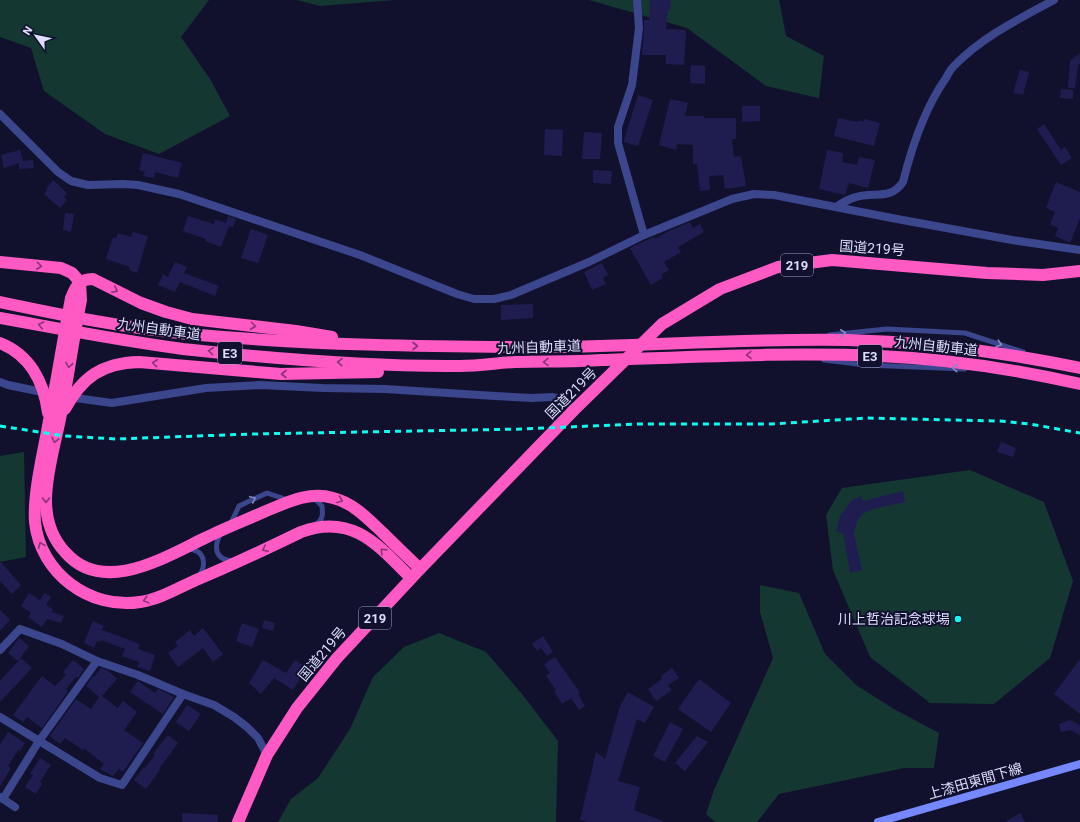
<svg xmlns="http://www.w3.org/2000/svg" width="1080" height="822" font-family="Roboto,'Noto Sans JP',sans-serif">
	<rect width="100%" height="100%" fill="#11112e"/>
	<g fill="#143831">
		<polygon points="0,0 209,0 181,37 210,79 230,116 159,154 105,134 44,91 31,48 0,37"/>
		<polygon points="297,0 394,0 320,6"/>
		<polygon points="589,0 779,0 786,36 824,56 819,98 766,86 687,28"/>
		<polygon points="24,452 26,557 0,562 0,456"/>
		<polygon points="970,470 1044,502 1073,581 1050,658 994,704 930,703 870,657 833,570 826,515 842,488"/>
		<polygon points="760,585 799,593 825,654 856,685 894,709 939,733 934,768 904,768 779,794 757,822 715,822 706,814 714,790 773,658 760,612"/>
		<polygon points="439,633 486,652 522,694 558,741 556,822 278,822 291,799 318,778 350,729 373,677 404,647"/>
	</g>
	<g fill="#1f1d4f">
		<polygon points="650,0 671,0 670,10 668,10 666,29 686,30 684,65 666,64 666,55 642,55 644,29 644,20 649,20"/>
		<polygon points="1080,53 1080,63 1078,65 1075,88 1068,88 1070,61"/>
		<polygon points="691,65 705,66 705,84 690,83"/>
		<polygon points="1020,70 1029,72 1023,95 1013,93"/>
		<polygon points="1061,89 1073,90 1073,99 1060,98"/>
		<polygon points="638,95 653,100 638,146 624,142 624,140"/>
		<polygon points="670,99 688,103 685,116 704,116 704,118 736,118 736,139 732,139 734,157 741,156 746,186 725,189 723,175 709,176 710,190 700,191 697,164 693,164 693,145 677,144 676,150 659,145"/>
		<polygon points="742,106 760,106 760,121 742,122"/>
		<polygon points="838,118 858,122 859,120 863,122 864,119 880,123 874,146 834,136"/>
		<polygon points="1044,124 1061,150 1065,147 1072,158 1061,165 1037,129"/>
		<polygon points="545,129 563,130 562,156 544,155"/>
		<polygon points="584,132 602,133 600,159 582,159"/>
		<polygon points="20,150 23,161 33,160 34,168 19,169 19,163 4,168 1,155"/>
		<polygon points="827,150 843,153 842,162 857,165 859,157 875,160 868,188 849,183 845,195 819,189"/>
		<polygon points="143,153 182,163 178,178 155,172 154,178 143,176 145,172 139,170"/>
		<polygon points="593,170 612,171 611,184 593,183"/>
		<polygon points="53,180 67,193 64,197 67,200 60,208 44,194 47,190 46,189"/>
		<polygon points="1056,182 1080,192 1080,218 1070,243 1055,236 1058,228 1050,224 1055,212 1046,208"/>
		<polygon points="65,213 74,214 71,232 63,230"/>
		<polygon points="188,216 214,224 215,219 226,223 228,216 236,219 233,227 229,226 221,247 205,241 206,239 183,231"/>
		<polygon points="690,222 693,228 700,224 704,232 678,247 681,252 664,262 669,270 661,275 663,278 651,285 630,248 654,237 655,239 669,231"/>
		<polygon points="251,229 268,235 258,263 241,258"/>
		<polygon points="133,232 148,236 137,273 129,270 130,267 106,259 113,237 116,238 118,233 131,237"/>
		<polygon points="175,262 187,267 184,273 219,286 215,296 180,282 175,292 158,285 163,274 168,277"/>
		<polygon points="602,263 608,275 603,278 606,284 592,290 584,272"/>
		<polygon points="533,304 533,318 501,320 501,305"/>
		<polygon points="1001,442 1016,448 1013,457 997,452"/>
		<polygon points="903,491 905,502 873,509 862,514 857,522 854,534 862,570 850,573 843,533 836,532 840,516 851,501 861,496 863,501"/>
		<polygon points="0,561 21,585 12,594 0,581"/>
		<polygon points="29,593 40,600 45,593 51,597 46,605 53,609 52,612 64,616 61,623 47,619 42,627 28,617 31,613 21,606"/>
		<polygon points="0,610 10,620 0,631"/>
		<polygon points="264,620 275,623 273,631 262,628"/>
		<polygon points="93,621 104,626 102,630 140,644 138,649 155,655 150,671 137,667 139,662 122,656 125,649 101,640 100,642 97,641 94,648 84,643"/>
		<polygon points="242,623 259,629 252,647 236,641"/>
		<polygon points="203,628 223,654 213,662 203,648 178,667 168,653 178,646 175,642 190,630 194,636"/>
		<polygon points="543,636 553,652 547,656 541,648 537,651 532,644"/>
		<polygon points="19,638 29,646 18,661 8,653"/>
		<polygon points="555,657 580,693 578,694 585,706 579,710 571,698 562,704 554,691 556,690 546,676 550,673 544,664"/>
		<polygon points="21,658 32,668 0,702 0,681"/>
		<polygon points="1080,659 1080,714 1054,694"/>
		<polygon points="73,660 84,669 78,678 76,677 66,689 68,691 42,728 27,717 23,722 13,715 42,676 55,686 66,675 63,672"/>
		<polygon points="263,660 286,673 295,660 307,668 293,690 274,678 261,694 249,683"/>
		<polygon points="101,668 107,670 117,679 102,696 118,708 123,701 137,712 124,730 143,743 123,772 119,769 113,776 100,769 104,764 84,748 83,750 65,738 60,744 50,736 76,699 91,709 99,697 86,686 93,676 94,677"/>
		<polygon points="672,668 679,678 668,685 672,690 656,701 648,689 662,679 661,676"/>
		<polygon points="699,679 731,703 711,732 678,709"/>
		<polygon points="138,681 155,693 158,689 174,697 163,714 130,692"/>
		<polygon points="628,692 654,707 645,723 637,719 618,781 640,787 634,810 663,821 663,822 587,822 580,820 596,752 605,759 620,706"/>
		<polygon points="187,705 201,714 189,731 176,722"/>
		<polygon points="1070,720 1080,725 1080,735 1070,730 1061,732 1059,724"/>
		<polygon points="670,722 683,729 665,762 653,756"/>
		<polygon points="8,732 25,743 20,751 18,750 8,766 11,768 0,786 0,745"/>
		<polygon points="168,735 178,743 159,769 160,770 146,789 134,780 144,767 145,768 155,755 153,754"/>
		<polygon points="697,736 708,742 685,771 675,763"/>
		<polygon points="40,758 51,765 40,782 42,784 36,794 25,787 33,775 30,774"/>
		<polygon points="182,813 218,815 218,822 182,822"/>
		<polygon points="1020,813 1025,822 1005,822"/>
	</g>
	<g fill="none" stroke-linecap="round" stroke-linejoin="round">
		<g stroke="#3b468d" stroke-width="5">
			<polyline points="829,335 887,329 965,333 1023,352"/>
			<polyline points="824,360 866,365 965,369"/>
			<path d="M314,498L322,506C323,515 323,519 316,525"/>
			<polyline points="230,525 239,506 267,493 288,500"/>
			<path d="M221,533C213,547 215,560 233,561"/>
			<path d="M188,549C205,550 207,564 199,576"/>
		</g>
		<g stroke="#3b468d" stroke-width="8">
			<polyline points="637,0 639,28 632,85 618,127 618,143 644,235"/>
			<polyline points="0,114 58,172 71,181 88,185 123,184 138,185 179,194 360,255 457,294 474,299 494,299 511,295 589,262 644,235 732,199 754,194 774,195 897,219 1012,240 1080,250"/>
			<path d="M836,207C842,203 848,199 856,197C874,191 890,201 903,182C912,146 924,109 946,78C948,74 951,69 954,66C982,37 1019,19 1054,0"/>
			<polyline points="0,382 8,385 47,393"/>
			<polyline points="68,397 112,403 206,388 260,385 323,388 385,389 495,396 532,398 553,397 565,401 574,410"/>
			<polyline points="0,650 20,629 62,644 97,661 138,675 183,694 214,705 234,717 247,727 258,738 267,755"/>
			<polyline points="0,717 100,778 122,785 183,694"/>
			<polyline points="0,797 15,807"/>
			<polyline points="3,799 39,741 97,661"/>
		</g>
		<polyline stroke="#7588ff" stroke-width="8" points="878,822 1080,764"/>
		<g stroke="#ff59c3" stroke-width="12">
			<path d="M0,262L61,268L72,273L80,282L81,300C73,340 68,379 60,419C55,444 46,474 46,500C46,520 52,538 65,552C103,596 165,557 205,538C225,528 246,520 266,511C288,502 309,491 333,498C354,503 369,520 384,534C396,546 408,557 420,569"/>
			<path d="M0,302C62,315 125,328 188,334C308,345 428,347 548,347C648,346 747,338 847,340C926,342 1004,352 1080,368"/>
			<path d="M0,318C61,329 122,341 183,349C275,359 368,367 460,366C479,366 497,363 515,362C544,361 573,362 602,360C695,357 788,352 880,356C948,359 1014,369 1080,384"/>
			<path d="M332,337L296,331L192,319L166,312L141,303L93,279C79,279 76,286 71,298C63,341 56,384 48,426C43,454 33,494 35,522C40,573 90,610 140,602C160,599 178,588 196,580C232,565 266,549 301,532C352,513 378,545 411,578"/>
			<path d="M0,343C30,355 44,382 48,413"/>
			<path d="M65,409C82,377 102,363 139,362L281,374L378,372"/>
			<polyline points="238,822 267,755 297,708 337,658 420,569 574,410 662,324 720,289 778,267 832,260 987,273 1043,275 1080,271"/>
		</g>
		<polyline stroke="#0afff0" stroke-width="3" stroke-dasharray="6 5" stroke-linecap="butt" points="0,426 65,436 116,439 252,434 524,429 635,424 772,424 867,418 1000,421 1030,424 1080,433"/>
	</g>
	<defs><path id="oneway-chevron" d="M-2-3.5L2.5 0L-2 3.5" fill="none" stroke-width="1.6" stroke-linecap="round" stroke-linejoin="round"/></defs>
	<g stroke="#883578">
		<use href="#oneway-chevron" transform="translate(39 266) rotate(6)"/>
		<use href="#oneway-chevron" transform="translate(115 290) rotate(27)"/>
		<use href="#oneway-chevron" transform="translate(41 325) rotate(-169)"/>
		<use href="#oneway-chevron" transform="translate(253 326) rotate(7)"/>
		<use href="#oneway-chevron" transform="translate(415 346)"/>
		<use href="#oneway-chevron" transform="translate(211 351) rotate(-174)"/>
		<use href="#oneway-chevron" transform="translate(749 355) rotate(178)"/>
		<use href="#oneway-chevron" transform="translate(340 362) rotate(-176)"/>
		<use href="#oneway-chevron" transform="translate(546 362) rotate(179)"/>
		<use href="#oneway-chevron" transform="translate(155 363) rotate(-174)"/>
		<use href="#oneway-chevron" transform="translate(69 365) rotate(99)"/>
		<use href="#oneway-chevron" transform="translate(284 374) rotate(-180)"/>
		<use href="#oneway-chevron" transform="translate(55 440) rotate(102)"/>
		<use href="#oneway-chevron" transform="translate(46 500) rotate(91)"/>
		<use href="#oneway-chevron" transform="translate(340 500) rotate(21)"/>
		<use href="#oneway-chevron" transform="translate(41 545) rotate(-112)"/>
		<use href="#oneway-chevron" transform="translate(265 549) rotate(154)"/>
		<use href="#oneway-chevron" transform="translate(383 551) rotate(-136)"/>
		<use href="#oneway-chevron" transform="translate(146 600) rotate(165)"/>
	</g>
	<g stroke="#848bc0">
		<use href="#oneway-chevron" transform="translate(843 333) rotate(-6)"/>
		<use href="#oneway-chevron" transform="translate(999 344) rotate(18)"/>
		<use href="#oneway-chevron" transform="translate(955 368) rotate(-175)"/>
		<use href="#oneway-chevron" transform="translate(253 499) rotate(-25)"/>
	</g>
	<circle fill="#0afff0" stroke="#11112e" stroke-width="1.5" cx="958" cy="619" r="4"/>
	<g text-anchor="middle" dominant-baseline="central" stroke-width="4" stroke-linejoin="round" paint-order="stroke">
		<g fill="#11112e" stroke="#a0a1c0" stroke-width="1">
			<rect x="781" y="254" width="32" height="22" rx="3"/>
			<rect x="218" y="342" width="24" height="22" rx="3"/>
			<rect x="858" y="345" width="24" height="22" rx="3"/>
			<rect x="359" y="607" width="32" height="22" rx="3"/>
		</g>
		<g font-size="13" font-weight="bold" fill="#dedfff">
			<text x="797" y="265">219</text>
			<text x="230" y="353">E3</text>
			<text x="870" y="356">E3</text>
			<text x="375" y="618">219</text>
		</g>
		<g font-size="14" fill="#dedfff" stroke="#11112e">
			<text transform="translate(872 248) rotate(4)">国道219号</text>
			<text transform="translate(159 329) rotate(8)">九州自動車道</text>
			<text transform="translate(936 346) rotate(6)">九州自動車道</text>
			<text transform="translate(539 347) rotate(-2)">九州自動車道</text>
			<text transform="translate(571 393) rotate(-45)">国道219号</text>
			<text transform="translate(322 654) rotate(-50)">国道219号</text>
			<text transform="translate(975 781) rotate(-16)">上漆田東間下線</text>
		</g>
		<g font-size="14" fill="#dedfff" stroke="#11112e" text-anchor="end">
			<text x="950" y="619">川上哲治記念球場</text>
		</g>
	</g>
	<g transform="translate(36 36) rotate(303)" stroke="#11112e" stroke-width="3" paint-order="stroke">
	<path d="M0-3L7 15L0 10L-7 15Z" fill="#dedfff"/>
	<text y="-6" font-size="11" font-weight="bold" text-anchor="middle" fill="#dedfff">N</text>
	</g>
</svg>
